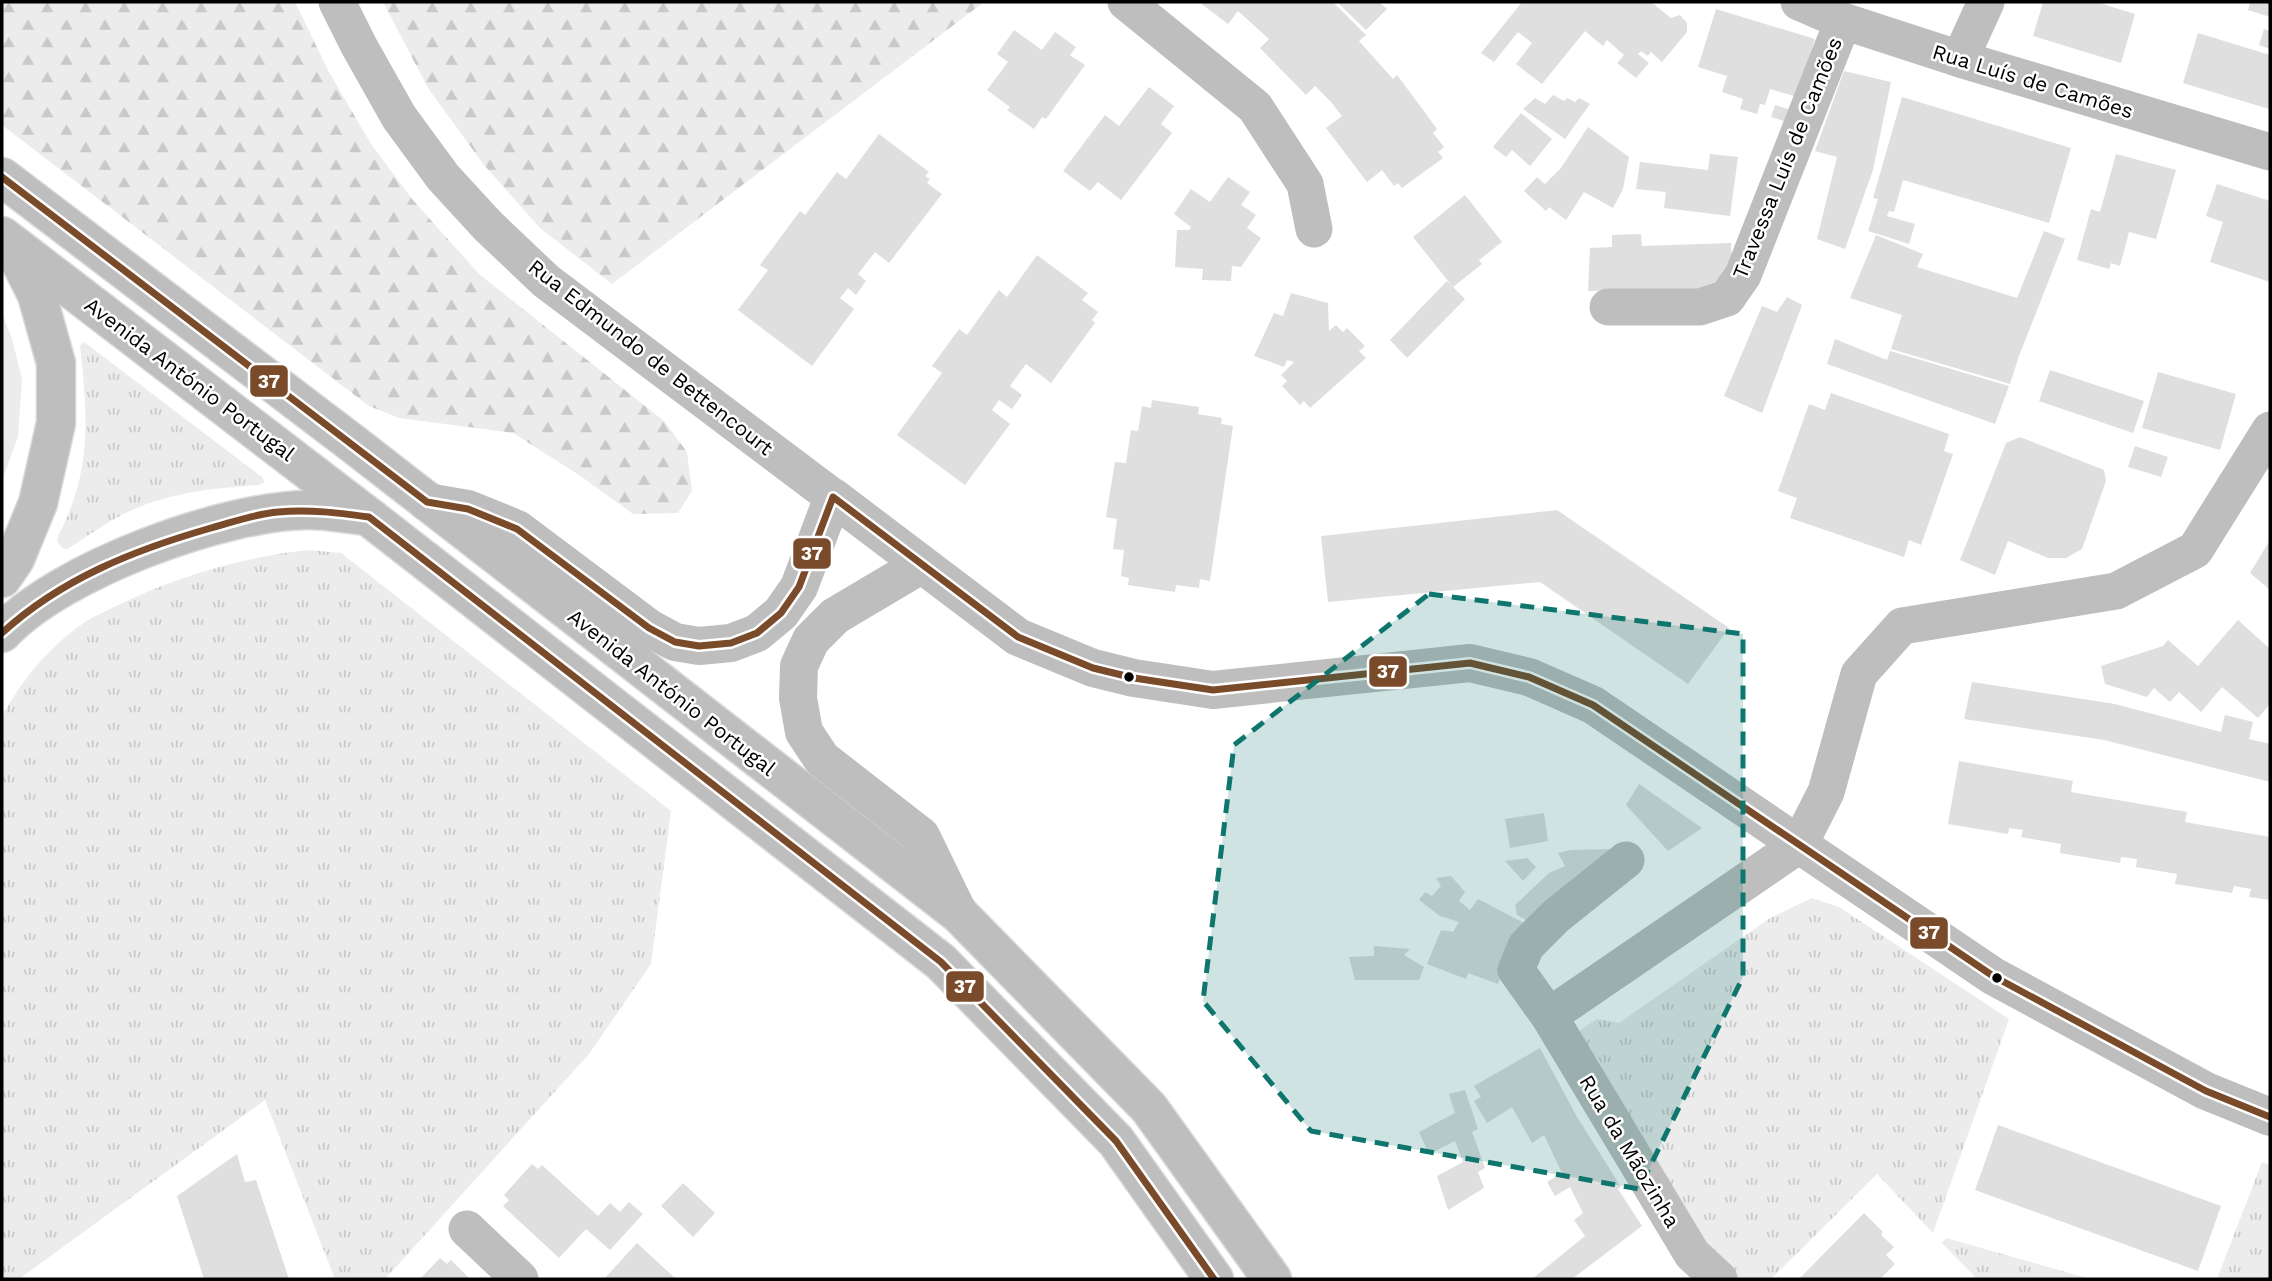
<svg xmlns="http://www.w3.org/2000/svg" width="2272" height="1281" font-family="'Work Sans',sans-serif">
	<defs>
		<pattern id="grass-tufts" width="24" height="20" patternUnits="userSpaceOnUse" patternTransform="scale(1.75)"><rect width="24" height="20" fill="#ececec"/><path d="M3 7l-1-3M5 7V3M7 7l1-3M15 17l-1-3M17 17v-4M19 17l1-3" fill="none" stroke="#c9c9c9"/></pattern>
		<pattern id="forest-firs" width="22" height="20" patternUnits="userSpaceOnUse" patternTransform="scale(1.75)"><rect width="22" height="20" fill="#ececec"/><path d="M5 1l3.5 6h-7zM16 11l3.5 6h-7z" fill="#c9c9c9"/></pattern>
	</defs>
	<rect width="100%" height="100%" fill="#fff"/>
	<g fill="url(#grass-tufts)">
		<path d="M84,342L262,477L265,482L259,485C215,488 172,492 132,510C109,520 89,536 67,549L62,548L57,541L58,536C92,472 88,417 80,346Z"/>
		<path d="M309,550L341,553L671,811L651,964L589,1054L385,1279H335L265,1100L19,1279H2V718C18,683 53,643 85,622C94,616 105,612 114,607C175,577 241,557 309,550Z"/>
		<polygon points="1812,898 1839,907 2009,1019 1933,1233 1877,1174 1771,1279 1739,1279 1703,1244 1579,1031 1597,1019 1619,1023 1770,918"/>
		<polygon points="2262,1162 2270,1165 2270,1279 2217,1279"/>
		<polygon points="1946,1238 2090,1279 1977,1279 1942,1243"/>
	</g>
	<g fill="url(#forest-firs)">
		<polygon points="2,2 295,2 329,72 371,144 412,199 479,274 664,421 687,452 692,491 678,513 633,514 579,475 513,433 399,418 369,406 2,125"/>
		<polygon points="383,2 984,2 612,284 540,228 484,165 428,88"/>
	</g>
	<polygon fill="#ececec" points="2,313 12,339 22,379 18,437 2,480"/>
	<g fill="#dfdfdf">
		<polygon points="1199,2 1333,2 1366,35 1359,41 1393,79 1397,75 1418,103 1437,129 1433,133 1444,147 1438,152 1443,158 1402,188 1398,183 1394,186 1382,170 1367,182 1326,128 1342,116 1331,102 1315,86 1306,95 1260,48 1269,39 1238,11 1228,24"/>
		<polygon points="1337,2 1379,2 1387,9 1366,30"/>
		<polygon points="1522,2 1651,2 1671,18 1680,15 1687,23 1687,32 1662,62 1651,52 1648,56 1641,51 1638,54 1649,63 1636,78 1617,63 1624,55 1607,40 1603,46 1585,31 1542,84 1516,64 1532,43 1518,32 1494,62 1481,53"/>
		<polygon points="2043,2 2096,2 2135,14 2121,63 2033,36"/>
		<polygon points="2250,2 2270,2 2270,17 2248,10"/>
		<polygon points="1716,9 1815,39 1797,97 1770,89 1765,105 1760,104 1757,114 1740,109 1743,99 1722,92 1727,76 1698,67"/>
		<polygon points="2264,29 2270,31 2270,49 2259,45"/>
		<polygon points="1014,30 1042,50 1055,32 1076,47 1070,55 1085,65 1046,119 1042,117 1034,129 1007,110 1010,107 987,90 1008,62 997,54"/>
		<polygon points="2198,33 2270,55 2269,109 2183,83"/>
		<polygon points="1844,71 1891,82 1873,170 1845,249 1817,239 1837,157 1815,151"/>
		<polygon points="1149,87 1174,106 1161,124 1172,133 1121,200 1098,182 1090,191 1063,171 1105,115 1119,126"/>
		<polygon points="1553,95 1564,101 1567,98 1575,102 1579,98 1590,104 1565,139 1523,109 1535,98 1545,104"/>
		<polygon points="1902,97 2071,148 2049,223 1903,180 1894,212 1889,211 1887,216 1915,224 1909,244 1868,231 1878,199 1873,198"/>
		<polygon points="1775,105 1798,112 1794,124 1771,117"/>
		<polygon points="1521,113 1552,139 1530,166 1512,150 1506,157 1493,147"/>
		<polygon points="1588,127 1629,157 1623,189 1613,208 1584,192 1566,220 1549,207 1546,211 1524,191 1537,177 1545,184 1561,168"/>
		<polygon points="879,134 929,172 925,176 930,179 927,183 942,194 889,263 875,252 858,274 866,281 856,295 848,288 840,298 854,309 812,366 738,310 768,270 760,265 800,211 805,215 837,172 846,179"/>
		<polygon points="1710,154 1738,157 1730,216 1664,208 1666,192 1636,189 1640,162 1708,170"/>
		<polygon points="2116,154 2176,170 2156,239 2129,232 2120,266 2111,263 2109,269 2077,260 2091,209 2100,212"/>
		<polygon points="1228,177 1250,192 1241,205 1256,215 1247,228 1261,238 1241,267 1232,266 1231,281 1202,280 1203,269 1175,267 1177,230 1189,230 1191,227 1174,214 1191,189 1210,202"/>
		<polygon points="2217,184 2270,201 2270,282 2210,262 2223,222 2206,216"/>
		<polygon points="1465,195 1502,242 1479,260 1482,264 1453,287 1413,237"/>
		<polygon points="2044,231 2065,239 2019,356 2010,384 1891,349 1902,315 1850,298 1876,235 1923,254 1917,267 2017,298"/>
		<polygon points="1641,234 1642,246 1731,243 1732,272 1720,282 1699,290 1588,291 1590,248 1612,247 1612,235"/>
		<polygon points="1037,255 1088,293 1082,300 1098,312 1092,320 1095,323 1051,383 1026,364 1010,386 1022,395 1012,409 999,400 992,410 1010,424 965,485 897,435 942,373 932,366 959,329 967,335 999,290 1007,297"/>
		<polygon points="1447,281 1465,299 1407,358 1390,340"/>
		<polygon points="1291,293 1328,303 1329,331 1336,325 1343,332 1347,328 1365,346 1359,351 1366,358 1310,408 1304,401 1300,405 1282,386 1287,381 1281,375 1294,362 1287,360 1284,367 1254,356 1274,313 1283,316"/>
		<polygon points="1787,297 1802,305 1762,413 1724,396 1762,306 1777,312"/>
		<polygon points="1835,339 1887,360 1890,351 2009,386 1995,424 1827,364"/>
		<polygon points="2050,370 2144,401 2133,433 2039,401"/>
		<polygon points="2158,372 2236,394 2220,450 2142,428"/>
		<polygon points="1831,393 1949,434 1944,451 1953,454 1921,545 1909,540 1904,557 1790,518 1797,498 1778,491 1809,404 1825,410"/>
		<polygon points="1152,400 1199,407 1198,414 1222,418 1221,424 1233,426 1210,581 1200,579 1199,588 1176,585 1175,592 1128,585 1129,578 1121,576 1124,550 1113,549 1117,519 1106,517 1115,462 1126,463 1131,430 1138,431 1142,406 1151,408"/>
		<polygon points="2020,437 2104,470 2106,481 2082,549 2066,558 2048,558 2008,541 1995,575 1960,560 2006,443"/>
		<polygon points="2135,446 2168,457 2161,477 2128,467"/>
		<polygon points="1557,510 1729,628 1688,684 1540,582 1328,602 1321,536"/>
		<polygon points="2270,540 2270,590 2250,573"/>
		<polygon points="2238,620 2270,649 2270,704 2258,718 2222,687 2201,712 2179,692 2170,702 2154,688 2147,697 2105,684 2101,666 2163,646 2168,640 2198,666"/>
		<polygon points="1972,682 2115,704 2221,732 2225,715 2253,722 2249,739 2270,744 2270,782 2104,740 1964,719"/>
		<polygon points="1959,761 2073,781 2071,792 2187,812 2185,822 2270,837 2270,900 2249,897 2251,889 2234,886 2232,893 2175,884 2177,874 2136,867 2137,859 2121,857 2120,863 2060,853 2061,844 2021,837 2023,830 2009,828 2008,834 1948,824"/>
		<polygon points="1639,784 1702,828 1668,851 1626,805"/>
		<polygon points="1544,813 1548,841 1510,848 1505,819"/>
		<polygon points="1613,849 1533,924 1517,915 1515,905 1549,873 1565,866 1558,853 1571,850"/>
		<polygon points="1527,858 1536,867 1523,881 1505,861"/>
		<polygon points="1451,876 1465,892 1459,901 1470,910 1478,899 1530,926 1512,947 1498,984 1468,973 1466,979 1427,964 1441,930 1453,932 1459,922 1440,916 1419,900 1425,892 1432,896 1441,886 1436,878"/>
		<polygon points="1374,946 1410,949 1404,955 1424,967 1419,980 1355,980 1349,957 1374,956"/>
		<polygon points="1540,1048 1577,1117 1621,1187 1618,1189 1642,1226 1572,1279 1532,1279 1585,1236 1574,1220 1583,1213 1570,1187 1555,1196 1547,1182 1562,1173 1544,1135 1532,1143 1512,1107 1487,1123 1474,1101 1481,1097 1474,1086"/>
		<polygon points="1465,1090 1478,1129 1472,1132 1485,1168 1478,1172 1484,1188 1448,1210 1437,1176 1463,1162 1455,1141 1429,1154 1419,1132 1455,1113 1449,1094"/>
		<polygon points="1998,1125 2221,1206 2198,1271 1975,1190"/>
		<polygon points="237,1154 245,1182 256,1180 289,1279 204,1279 177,1196"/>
		<polygon points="532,1164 538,1169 542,1165 598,1216 610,1203 620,1212 629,1202 643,1214 610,1250 586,1229 559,1258 503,1206 509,1200 504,1195"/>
		<polygon points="683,1183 715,1213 693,1237 661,1206"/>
		<polygon points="1864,1213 1883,1232 1881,1235 1894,1247 1886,1255 1895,1264 1880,1279 1799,1279"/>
		<polygon points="637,1243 676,1279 604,1279"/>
		<polygon points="440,1258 447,1264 451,1260 470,1279 420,1279"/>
	</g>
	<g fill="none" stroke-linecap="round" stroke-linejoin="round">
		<g stroke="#dbdbdb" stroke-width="41">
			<g id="primary">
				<polyline points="2,177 352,443 959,914 1149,1108 1272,1279"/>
				<polyline points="2,236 369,517 941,962 1116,1141 1214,1279"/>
				<polyline points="2,578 15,559 38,503 56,423 56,363 37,295 15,251"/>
				<path d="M2,633C59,571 224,510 309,510C328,510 348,514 367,516"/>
			</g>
		</g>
		<g stroke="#bebebe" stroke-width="37">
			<polyline points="337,2 359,46 399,117 443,177 488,226 546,281 833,497"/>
			<polyline points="1126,2 1255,107 1305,184 1314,229"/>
			<polyline points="1799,2 1843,21 1960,59 2270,152"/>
			<polyline points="1960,59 1986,2"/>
			<polyline points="1608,307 1700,307 1727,298 1743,275 1843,21"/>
			<polyline points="1549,1016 1516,970 1526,946 1556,916 1626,860"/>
			<polyline points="467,1229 520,1279"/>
			<polyline points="1719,1279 1692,1254 1549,1016 1799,845 1826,792 1859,674 1902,626 2116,591 2195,550 2270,430"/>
		</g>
		<g stroke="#bebebe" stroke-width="38">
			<polyline points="427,502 468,509 517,529 649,628 675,642 699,646 731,643 757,633 781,613 799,587 833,497 1018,637 1093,668 1134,678 1213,690 1470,663 1529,677 1593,705 1993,976 2206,1091 2270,1117"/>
			<polyline points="921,565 835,616 811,640 799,666 798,698 804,732 822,759 921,836 959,914"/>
		</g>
		<use href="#primary" stroke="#bebebe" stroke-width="38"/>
		<g stroke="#fff" stroke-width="12">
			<g id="bus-1">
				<polyline points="2,177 427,502 468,509 517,529 649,628 675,642 699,646 731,643 757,633 781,613 799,587 833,497 1018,637 1093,668 1134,678 1213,690 1470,663 1529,677 1593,705 1993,976 2206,1091 2270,1117"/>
				<path d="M2,633C61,579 134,550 211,528C233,522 255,514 278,512C309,509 339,513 369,517L941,962L1116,1141L1214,1279"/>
			</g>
		</g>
		<use href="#bus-1" stroke="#7a4b2a" stroke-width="7"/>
	</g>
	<path fill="#0f766e" fill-opacity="0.2" stroke="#0f766e" stroke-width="5" stroke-dasharray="14 9" stroke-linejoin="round" d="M1429,594L1743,634V977L1639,1189L1311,1131L1203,1001L1234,745Z"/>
	<g fill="#000" stroke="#fff" stroke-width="2.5">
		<circle cx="1129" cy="677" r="6"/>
		<circle cx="1997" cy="978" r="6"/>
	</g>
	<g text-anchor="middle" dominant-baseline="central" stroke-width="5" stroke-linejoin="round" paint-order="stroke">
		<g font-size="21" fill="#000" stroke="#fff">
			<text transform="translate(2033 81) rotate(17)">Rua Luís de Camões</text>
			<text transform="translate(1787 158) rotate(-68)">Travessa Luís de Camões</text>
			<text transform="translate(651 357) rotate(38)">Rua Edmundo de Bettencourt</text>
			<text transform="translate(190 379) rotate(37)">Avenida António Portugal</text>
			<text transform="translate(672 692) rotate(38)">Avenida António Portugal</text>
			<text transform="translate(1630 1151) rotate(59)">Rua da Mãozinha</text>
		</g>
	</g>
	<g stroke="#fff" stroke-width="2.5">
		<rect x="249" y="364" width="40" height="34" rx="7" fill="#7a4b2a"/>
		<rect x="792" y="537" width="40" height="33" rx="7" fill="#7a4b2a"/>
		<rect x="1368" y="655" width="40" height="33" rx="7" fill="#7a4b2a"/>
		<rect x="1909" y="916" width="40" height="34" rx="7" fill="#7a4b2a"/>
		<rect x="945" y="970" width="40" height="33" rx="7" fill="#7a4b2a"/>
	</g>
	<g font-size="19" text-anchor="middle" font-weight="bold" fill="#fff">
		<text x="269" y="388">37</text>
		<text x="812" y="560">37</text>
		<text x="1388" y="678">37</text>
		<text x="1929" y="939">37</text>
		<text x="965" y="993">37</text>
	</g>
	<rect width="2272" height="1281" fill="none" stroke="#000000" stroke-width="7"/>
</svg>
